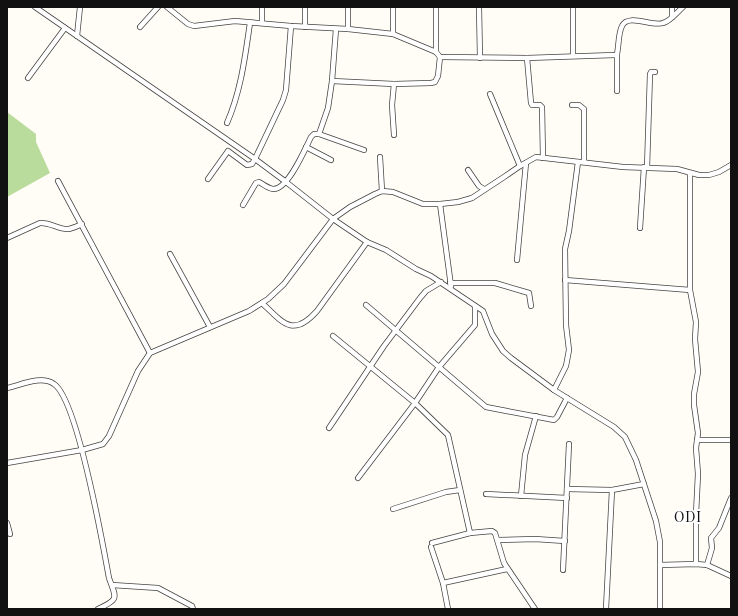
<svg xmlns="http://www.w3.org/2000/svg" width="738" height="616" font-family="'Playfair Display',serif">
	<rect width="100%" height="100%" fill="#fffdf5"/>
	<polygon fill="#b9dc9c" points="7,112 36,134 36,142 50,173 7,197"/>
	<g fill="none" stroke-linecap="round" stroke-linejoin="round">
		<g stroke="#444" stroke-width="6">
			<g id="street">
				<polyline points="35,7 255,159 286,182 333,219 367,242 386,250 416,269 431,276 483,311 492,334 503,351 511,358 554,390 614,427 625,437 636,460 656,521 660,542 660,609"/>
				<path d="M167,7L188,24L194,26L235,21L291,26L348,29L393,34L436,52L440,57L527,58L615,55L617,54C619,45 618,34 622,26C628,13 652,27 663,23C671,21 677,12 683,7"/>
				<polyline points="305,7 305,27"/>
				<polyline points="393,7 393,34"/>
				<polyline points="479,7 480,58"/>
				<polyline points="573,7 573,56"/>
				<polyline points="672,17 672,7"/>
				<polyline points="262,23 262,7"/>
				<polyline points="140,27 158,7"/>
				<polyline points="336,29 332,81 394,84 431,83 435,82 438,76 440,57"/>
				<polyline points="348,29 348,7"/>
				<polyline points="77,36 80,7"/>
				<polyline points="436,52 436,7"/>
				<polyline points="617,54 617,91"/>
				<polyline points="527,58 531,103 532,105 540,105 542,107 543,158"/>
				<polyline points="28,78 65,28"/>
				<polyline points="332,81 328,108 319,134 364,150"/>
				<polyline points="394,84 392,105 394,135"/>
				<polyline points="490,94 520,166"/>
				<polyline points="572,105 579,105 584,109 584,162"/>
				<path d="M227,123C241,91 245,57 250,23"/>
				<polyline points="306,147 331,160"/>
				<polyline points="380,157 382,191"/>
				<polyline points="647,168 650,74 651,72 655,72"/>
				<polyline points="468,170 479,186 484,189"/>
				<polyline points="690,173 690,290 696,322 695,339 698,372 694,394 694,405 698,433 696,448 698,474 696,514 696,564"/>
				<polyline points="208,179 228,151 247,165 252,164 255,159 283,100 286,90 291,26"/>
				<polyline points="58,181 150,353"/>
				<polyline points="440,204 451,286"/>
				<path d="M243,205L256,183L259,182C263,184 267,188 273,189C288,190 305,149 311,137L314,134H319"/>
				<polyline points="640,228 644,167"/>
				<path d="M7,238L40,223C50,222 59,230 69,229C73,228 78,226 82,224"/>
				<polyline points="170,254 210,327"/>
				<polyline points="517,260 526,163"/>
				<polyline points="565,280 690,290"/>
				<polyline points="450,283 495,283 529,293 531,306"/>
				<path d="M262,303C283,323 293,338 317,311L367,242"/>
				<polyline points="366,305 486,407 554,420 557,417 567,398"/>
				<polyline points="333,336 415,403 448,435 470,533 492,531 495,533 504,563 535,609"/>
				<path d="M7,388C21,385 41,375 54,384C77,399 103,545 109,578C116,598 120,599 98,609"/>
				<polyline points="554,390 566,366 569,350 566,325 565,249 569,231 578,162"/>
				<polyline points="329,428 384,346 420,298 426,291 441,282"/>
				<polyline points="697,440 731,440"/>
				<polyline points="7,463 82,450 103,444 109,436 138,371 150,353 249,311 268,299 284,284 333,219 350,207 375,194 382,191 393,192 423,204 440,204 458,202 472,198 504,177 520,166 536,157 623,167 677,169 699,175 709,175 719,172 731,165"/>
				<polyline points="358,478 415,403 439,367 475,325 475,306"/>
				<polyline points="567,489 612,490 644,484"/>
				<polyline points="486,494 567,498"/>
				<polyline points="521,496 525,455 536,416"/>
				<polyline points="393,509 446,492 460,490"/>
				<polyline points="7,523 10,534"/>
				<polyline points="498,540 535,539 565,541"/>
				<polyline points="432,543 470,533"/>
				<polyline points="431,547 443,583 448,609"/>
				<polyline points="660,565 696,564 707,565 731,576"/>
				<polyline points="707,565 712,548 711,538 719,528 731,498"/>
				<polyline points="563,570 569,444"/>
				<polyline points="443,583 507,569"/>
				<polyline points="112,585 158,588 192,606 193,609"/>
				<polyline points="606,609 612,490"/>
			</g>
		</g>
		<use href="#street" stroke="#fff" stroke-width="4.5"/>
	</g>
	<g text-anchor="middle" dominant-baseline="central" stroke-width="4" stroke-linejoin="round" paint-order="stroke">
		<g font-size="14" letter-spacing="1" fill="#111" stroke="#fff">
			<text x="688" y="516">ODI</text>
		</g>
	</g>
	<rect width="738" height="616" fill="none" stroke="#111111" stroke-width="16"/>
</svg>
